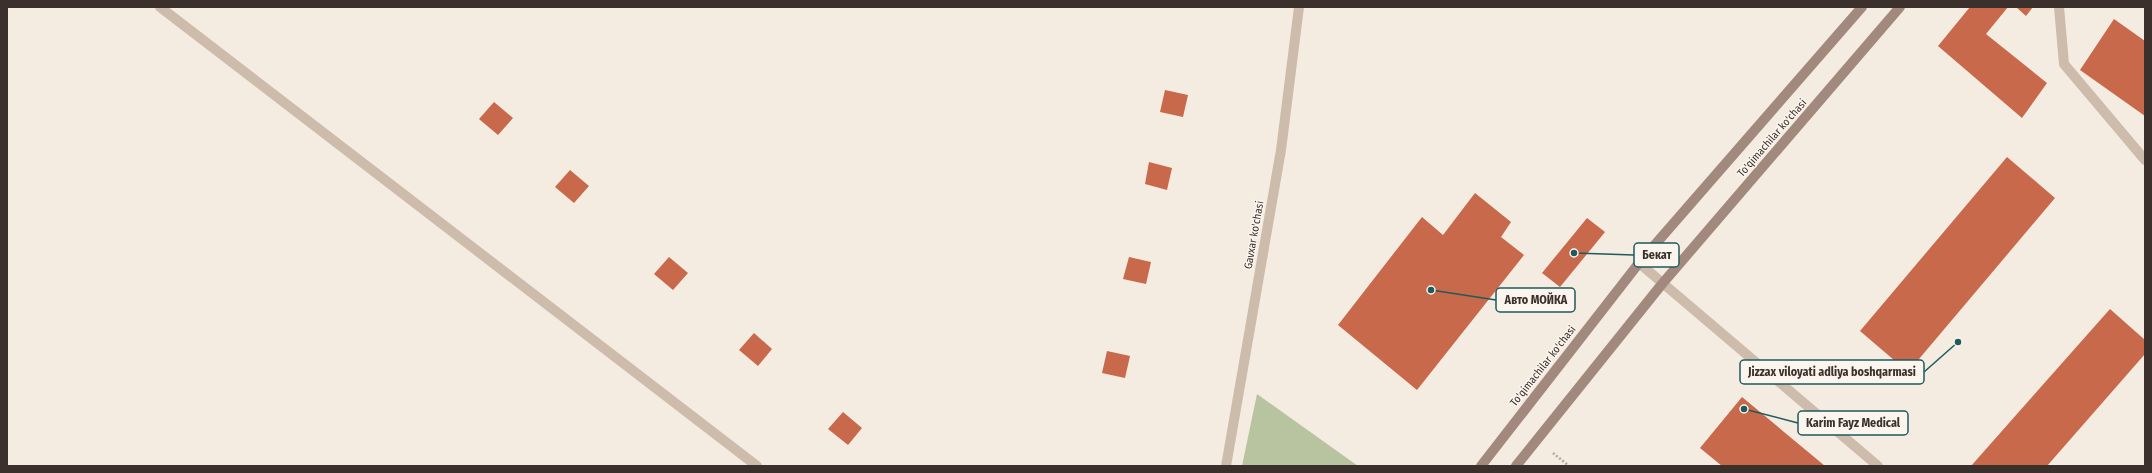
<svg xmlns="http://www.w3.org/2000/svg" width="2152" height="473" font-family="'Fira Sans Condensed',sans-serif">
	<rect width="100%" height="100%" fill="#f4ebe1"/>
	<polygon fill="#b8c4a0" points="1257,394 1358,466 1242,466"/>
	<g fill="#c8694b">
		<polygon points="1970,7 2008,7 1986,34 2047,83 2022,118 1938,46"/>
		<polygon points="2016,7 2033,7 2026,16"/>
		<polygon points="2114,19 2145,41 2145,116 2080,70"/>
		<polygon points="1165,90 1188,95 1183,117 1160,112"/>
		<polygon points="494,102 513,118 498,135 479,119"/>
		<polygon points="2007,157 2055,198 1908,372 1860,331"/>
		<polygon points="1149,162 1172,168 1167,190 1145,184"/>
		<polygon points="570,170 589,186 574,203 555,187"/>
		<polygon points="1475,193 1511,222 1501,237 1524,255 1417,390 1338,325 1422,217 1443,235"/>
		<polygon points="1587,218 1605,232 1560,287 1542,273"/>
		<polygon points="669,257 688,273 673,290 654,274"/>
		<polygon points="1129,257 1151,262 1146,284 1123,279"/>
		<polygon points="2110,309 2145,340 2145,354 2047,466 1971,466"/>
		<polygon points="754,333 772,349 758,366 739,350"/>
		<polygon points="1107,351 1130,356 1125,378 1102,373"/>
		<polygon points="1742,397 1825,466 1722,466 1700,448"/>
		<polygon points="843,412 862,428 848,445 828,429"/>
	</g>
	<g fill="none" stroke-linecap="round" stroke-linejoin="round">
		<polyline stroke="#b9a596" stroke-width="2.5" stroke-dasharray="2 2" stroke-linecap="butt" points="1553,453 1569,466"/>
		<g stroke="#cdbbac" stroke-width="10">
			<polyline points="2059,7 2064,64 2145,160"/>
			<polyline points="1639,263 1878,466"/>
		</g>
		<g stroke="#cdbbac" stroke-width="10">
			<polyline points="160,7 757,466"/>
			<polyline points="1226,466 1281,150 1299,7"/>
		</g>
		<g stroke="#a18a7d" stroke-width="10">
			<polyline points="1481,466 1639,263 1862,7"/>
			<polyline points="1516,466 1662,284 1900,7"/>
		</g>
	</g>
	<g text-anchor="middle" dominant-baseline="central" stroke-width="3" stroke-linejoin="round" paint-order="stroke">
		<g font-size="11" fill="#3b302b" stroke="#fbf5ee">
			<text transform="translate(1772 138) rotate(-49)">To'qimachilar ko'chasi</text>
			<text transform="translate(1254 235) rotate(-80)">Gavxar ko'chasi</text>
			<text transform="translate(1543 366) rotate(-52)">To'qimachilar ko'chasi</text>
		</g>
	</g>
	<path fill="none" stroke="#1f5a5e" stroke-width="1.5" d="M1574 253L1634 255M1431 290L1496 300M1958 342L1924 372M1744 409L1798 423"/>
	<g fill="#1f5a5e" stroke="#fbf5ee" stroke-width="1.5">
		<circle cx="1574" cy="253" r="4"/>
		<circle cx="1431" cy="290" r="4"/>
		<circle cx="1958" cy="342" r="4"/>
		<circle cx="1744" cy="409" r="4"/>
	</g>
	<g fill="#fbf5ee" stroke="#1f5a5e" stroke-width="1.5">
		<rect x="1634" y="243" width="45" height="24" rx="4"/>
		<rect x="1496" y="288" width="79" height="24" rx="4"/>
		<rect x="1740" y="360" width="184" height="24" rx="4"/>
		<rect x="1798" y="411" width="110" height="24" rx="4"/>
	</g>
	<g font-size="12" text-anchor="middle" font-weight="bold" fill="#3b302b">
		<text x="1657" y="259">Бекат</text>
		<text x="1536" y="304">Авто МОЙКА</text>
		<text x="1832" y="376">Jizzax viloyati adliya boshqarmasi</text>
		<text x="1853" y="427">Karim Fayz Medical</text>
	</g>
	<rect width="2152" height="473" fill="none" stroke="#3b302b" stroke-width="16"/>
</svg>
